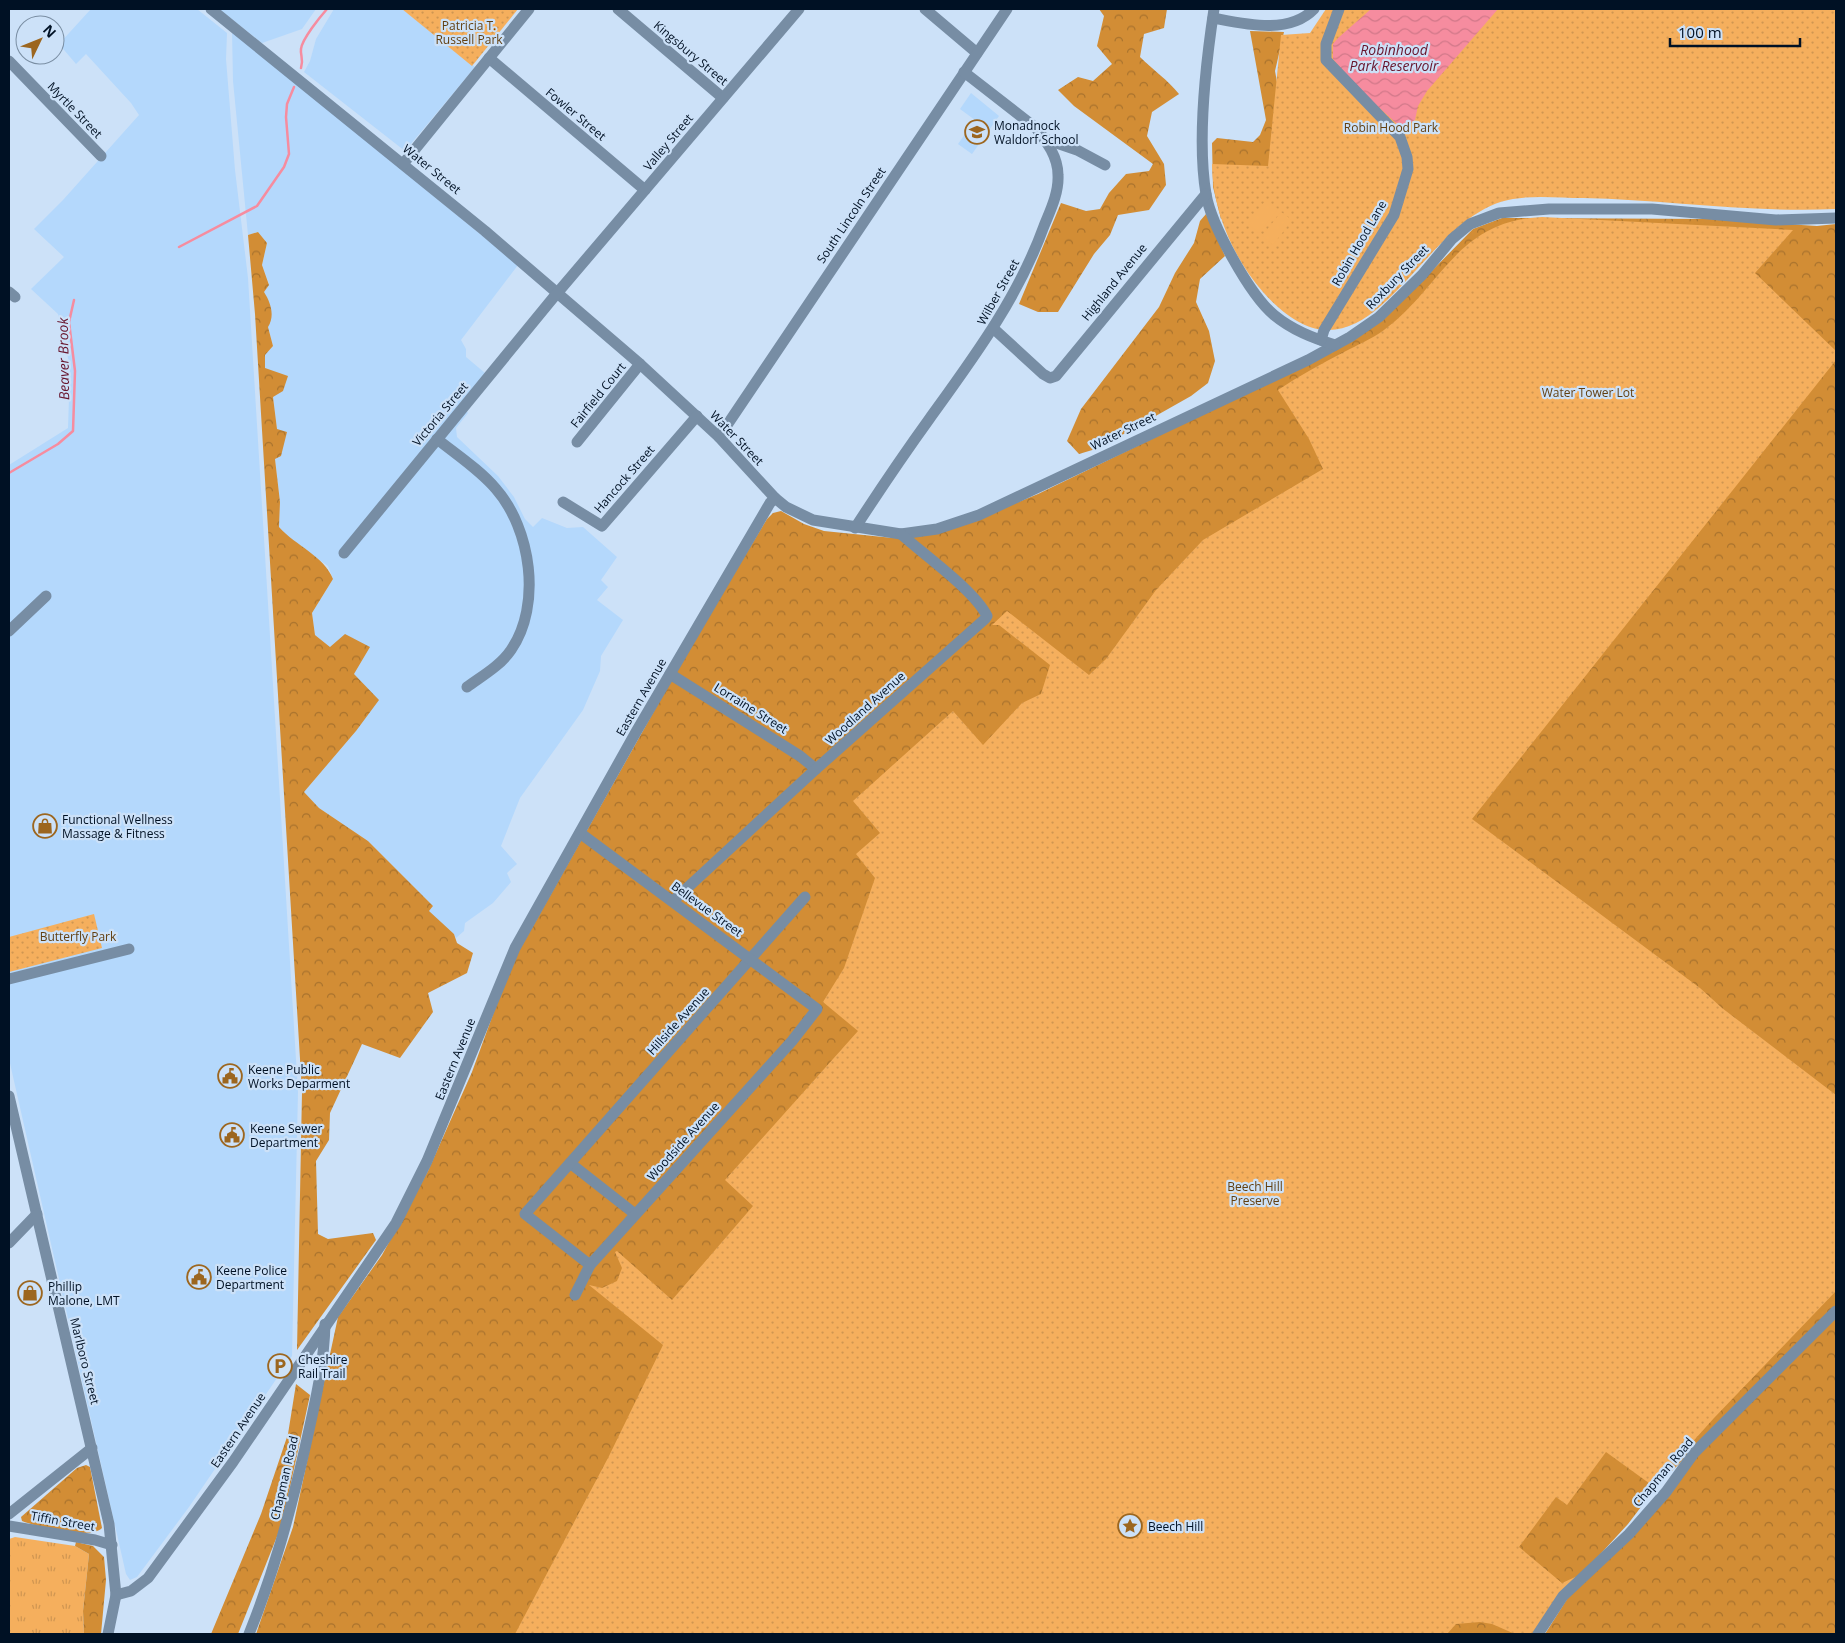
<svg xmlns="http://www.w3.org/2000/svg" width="1845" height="1643" font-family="'Open Sans',sans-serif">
	<defs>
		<pattern id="grass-tufts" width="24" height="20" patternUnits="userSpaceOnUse" patternTransform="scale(1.25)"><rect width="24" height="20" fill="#f5af5d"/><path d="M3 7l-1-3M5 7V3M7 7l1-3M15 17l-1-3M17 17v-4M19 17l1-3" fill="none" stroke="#d09651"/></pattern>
		<pattern id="forest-crowns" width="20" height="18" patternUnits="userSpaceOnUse" patternTransform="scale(1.25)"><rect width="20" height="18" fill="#d28d35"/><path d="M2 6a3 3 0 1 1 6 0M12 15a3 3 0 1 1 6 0" fill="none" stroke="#a8722d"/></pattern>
		<pattern id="park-dots" width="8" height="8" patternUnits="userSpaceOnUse" patternTransform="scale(1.25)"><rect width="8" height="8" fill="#f5af5d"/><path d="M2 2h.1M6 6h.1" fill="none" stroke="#d09651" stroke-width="1.8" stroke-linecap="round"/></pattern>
		<pattern id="water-waves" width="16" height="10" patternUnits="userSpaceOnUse" patternTransform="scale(1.25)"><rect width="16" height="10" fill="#f68c9f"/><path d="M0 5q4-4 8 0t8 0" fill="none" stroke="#d17889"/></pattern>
	</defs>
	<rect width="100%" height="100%" fill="#cce1f8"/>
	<g fill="#b4d8fc">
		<polygon points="91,9 197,9 227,33 226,59 235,170 248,278 298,1092 292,1356 189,1507 137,1577 130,1580 126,1574 9,1059 9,465 68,428 70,367 58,314 31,289 64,257 34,229 63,200 139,115 131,103 86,54 76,64 59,44"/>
		<polygon points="219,9 316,9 302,29 262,43"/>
		<polygon points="334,9 402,9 475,67 405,151 304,72 310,61 316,39"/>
		<polygon points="232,31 518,265 461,340 466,349 466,357 485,373 460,403 468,413 456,428 457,437 498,476 514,497 525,519 533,527 542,518 567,528 583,527 617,557 601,580 608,587 597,600 623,620 601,656 600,671 583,710 520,798 501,846 517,864 507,873 511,882 493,903 465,923 464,931 456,938 454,934 428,911 433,906 368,841 319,808 304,792 356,731 354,674 370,647 330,647 315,635 312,613 333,579 328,566 292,541 279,527 280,502 275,459 277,429 273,397 265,369 265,355 273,346 268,327 264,292 269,284 262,265 267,243 258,232 248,235 233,81"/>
		<polygon points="971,93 999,116 972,154 958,144 975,120 960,109"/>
	</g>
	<polygon fill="url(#grass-tufts)" points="15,1537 75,1546 89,1554 83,1611 84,1634 9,1634 9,1539"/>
	<g fill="url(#forest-crowns)">
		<path d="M1099,9H1167L1164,28L1144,34L1140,57C1153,70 1168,80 1179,94L1152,112L1147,136L1164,164L1166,185L1149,210L1118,215L1110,235L1094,254L1058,312H1038L1019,304L1061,203L1086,211L1100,209L1109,193L1126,174L1149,171L1153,164L1074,106L1058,90L1078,77L1093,81L1112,64L1097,46L1104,16Z"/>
		<polygon points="1250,31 1284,32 1275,71 1289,149 1221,219 1213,187 1212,143 1217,138 1253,142 1260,135 1266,120"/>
		<polygon points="1206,214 1225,256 1200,279 1196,302 1209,331 1215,361 1208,383 1191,396 1099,448 1079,454 1067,441 1081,409 1159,307 1175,273 1194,243 1200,221"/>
		<polygon points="1502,218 1710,219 1817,226 1836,224 1836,1307 1657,1486 1628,1524 1582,1574 1538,1634 256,1634 293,1527 338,1317 382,1255 428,1171 472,1072 511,965 693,642 767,519 773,513 781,511 804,524 824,531 893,538 959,526 1038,494 1315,360 1411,292 1473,229"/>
		<path d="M258,232L267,243L262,265L269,285L264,292C271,303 275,316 268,327L273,346L265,355V368L288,376L283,391L273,397L277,429L287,432L281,456L275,459L280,502L279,527C296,546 324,556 333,579L312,613L315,635L330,647L345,634L370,647L354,674L379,700L356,731L304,792L319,808L368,841L433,906L429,911L454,934L457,943L473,953L467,973L428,993L433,1012L400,1058L362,1044L330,1113L329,1140L316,1161L318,1234L328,1239L373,1233L376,1240L297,1350L302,1092L255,314L248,235Z"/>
		<polygon points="1836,1315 1836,1634 1545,1634 1569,1596 1697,1454"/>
		<polygon points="296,1384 310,1395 282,1524 238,1634 211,1634 261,1514 288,1434"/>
		<path d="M86,1465L90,1467L102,1528C91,1540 37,1527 22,1521L21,1517L77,1468Z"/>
		<polygon points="76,1542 93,1546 104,1557 106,1580 101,1634 84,1634 83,1611 89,1554 75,1546"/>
	</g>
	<g fill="url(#park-dots)">
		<polygon points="402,9 518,9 472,66"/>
		<path d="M1326,9H1836V209C1752,213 1668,200 1583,198C1561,198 1536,195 1513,199C1416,214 1370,411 1263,292C1233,258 1212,209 1212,164L1268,166L1281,35L1310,33Z"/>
		<path d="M1542,217L1793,230L1755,273L1836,351V360L1472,819L1700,988L1722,1008L1836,1095V1291L1714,1418L1653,1486L1606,1452L1567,1505L1556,1497L1519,1547L1562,1583L1582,1574L1538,1634H1515L1492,1624L1480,1622L1456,1624L1447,1634H515L609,1456L663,1345L589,1285L602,1288L617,1281L622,1268L615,1252L617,1251L672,1300L753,1206L725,1180L858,1031L823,1002L844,968L875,878L856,854L880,833L853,801L953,711L983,745L1022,703L1041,694L1050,665L999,625H992L1007,611L1089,675L1106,659L1156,590L1203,540L1323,469L1309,439L1278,390C1299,376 1321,364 1344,352C1357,345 1372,339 1384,330C1443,286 1456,221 1542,217Z"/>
		<polygon points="94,914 102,948 9,972 9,937"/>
	</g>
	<g fill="#f5af5d">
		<polygon points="1266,200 1278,209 1259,233 1248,224"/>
		<polygon points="1281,212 1292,220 1273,245 1262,236"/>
	</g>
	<polygon fill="url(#water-waves)" points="1371,9 1498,9 1427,91 1418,106 1415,120 1406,125 1396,123 1360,90 1333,59 1333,44 1338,38"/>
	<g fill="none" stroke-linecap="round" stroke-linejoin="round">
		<g stroke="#f68c9f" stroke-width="2.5">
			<path d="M301,68C304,58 300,56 301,49C302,39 320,17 327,9"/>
			<polyline points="179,247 257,206 284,167 289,154 286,117 287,104 294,87"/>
			<polyline points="9,473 58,444 73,431 75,371 69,322 74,300"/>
		</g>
		<g stroke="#778da4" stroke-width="11">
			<polyline points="211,9 485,231 640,364 719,437 775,498 786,507 813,520 901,534 937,529 979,515 1308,360 1350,337 1379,317 1422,275 1452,239 1470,224 1499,213 1549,209 1652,209 1776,220 1836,218"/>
			<polyline points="618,9 723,98"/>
			<polyline points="925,9 977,53"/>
			<path d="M1214,9C1206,62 1197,141 1206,194C1211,225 1250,295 1274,315C1292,330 1313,338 1335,345"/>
			<path d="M1213,18C1245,24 1289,35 1314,9"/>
			<polyline points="489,58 645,190"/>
			<polyline points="9,61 101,156"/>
			<polyline points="1045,139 1077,150 1105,165"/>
			<polyline points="403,164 529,9"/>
			<polyline points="9,292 15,297"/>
			<polyline points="994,329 1043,374 1050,378 1056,376 1206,194"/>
			<polyline points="1321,340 1324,330 1394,215 1408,169 1407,157 1400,137 1326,60 1326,44 1339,9"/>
			<polyline points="719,437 1007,9"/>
			<path d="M437,439C457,455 480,470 496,489C531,529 542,605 511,650C500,666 482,676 467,687"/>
			<polyline points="577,442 640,364"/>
			<polyline points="563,502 602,526 697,416"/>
			<path d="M855,528C879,491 904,454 930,418C974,357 1018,298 1044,226C1050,211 1059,193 1058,175C1058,157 1047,142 1036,128L964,72"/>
			<polyline points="344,553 553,298 799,9"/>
			<polyline points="9,631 46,596"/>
			<polyline points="670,674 800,756 816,769"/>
			<path d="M673,901L816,769L985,619L987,616C974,590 924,555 901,534"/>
			<polyline points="9,979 129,949"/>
			<polyline points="9,1096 109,1524 116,1595 108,1634"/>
			<polyline points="570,1163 635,1214"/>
			<polyline points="9,1243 37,1214"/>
			<polyline points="590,1265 525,1214 805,897"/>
			<polyline points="575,1295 590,1265 792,1041 817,1009 580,833"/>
			<polyline points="9,1514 92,1448"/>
			<polyline points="9,1526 95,1540 112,1545"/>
			<polyline points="116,1595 131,1591 148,1578 233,1462 396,1223 427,1161 515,948 636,732 770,503 775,498"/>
			<path d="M249,1634C274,1572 290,1513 305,1448C314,1407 324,1367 325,1324"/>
			<polyline points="1538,1634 1563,1596 1629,1534 1666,1492 1694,1453 1836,1311"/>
		</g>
	</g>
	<defs>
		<g id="school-ring" transform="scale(1.25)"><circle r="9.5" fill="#cce1f8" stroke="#9c661f" stroke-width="1.5"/><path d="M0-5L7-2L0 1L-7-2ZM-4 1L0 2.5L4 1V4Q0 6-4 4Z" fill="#9c661f"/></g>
		<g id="shop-ring" transform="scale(1.25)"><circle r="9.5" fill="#cce1f8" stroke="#9c661f" stroke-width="1.5"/><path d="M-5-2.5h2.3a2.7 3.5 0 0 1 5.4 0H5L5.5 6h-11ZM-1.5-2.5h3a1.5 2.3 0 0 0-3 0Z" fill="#9c661f"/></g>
		<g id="civic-ring" transform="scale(1.25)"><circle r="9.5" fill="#cce1f8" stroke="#9c661f" stroke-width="1.5"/><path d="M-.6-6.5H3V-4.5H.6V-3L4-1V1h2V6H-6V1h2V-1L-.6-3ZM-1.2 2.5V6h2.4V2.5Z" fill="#9c661f"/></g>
		<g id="parking-ring" transform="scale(1.25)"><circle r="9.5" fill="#cce1f8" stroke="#9c661f" stroke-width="1.5"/><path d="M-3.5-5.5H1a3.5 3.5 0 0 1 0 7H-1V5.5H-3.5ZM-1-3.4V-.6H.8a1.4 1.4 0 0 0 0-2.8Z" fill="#9c661f"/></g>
		<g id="sight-ring" transform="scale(1.25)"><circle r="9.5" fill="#cce1f8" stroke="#9c661f" stroke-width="1.5"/><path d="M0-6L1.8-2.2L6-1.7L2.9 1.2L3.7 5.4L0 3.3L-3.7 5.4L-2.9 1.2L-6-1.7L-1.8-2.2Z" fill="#9c661f"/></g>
	</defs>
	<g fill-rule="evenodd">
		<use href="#school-ring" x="977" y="132"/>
		<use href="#shop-ring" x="45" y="826"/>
		<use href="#civic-ring" x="230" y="1076"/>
		<use href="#civic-ring" x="232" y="1135"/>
		<use href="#civic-ring" x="199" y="1277"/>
		<use href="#shop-ring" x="30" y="1293"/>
		<use href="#parking-ring" x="280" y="1366"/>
		<use href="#sight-ring" x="1130" y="1526"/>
	</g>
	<g text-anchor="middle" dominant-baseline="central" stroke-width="4.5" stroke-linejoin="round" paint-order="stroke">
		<g font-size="12" fill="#623f10" stroke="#cce1f8">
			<text x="469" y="25">Patricia T.<tspan x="469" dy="14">Russell Park</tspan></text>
			<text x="1391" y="127">Robin Hood Park</text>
			<text x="1588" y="392">Water Tower Lot</text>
			<text x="78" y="936">Butterfly Park</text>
			<text x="1255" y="1186">Beech Hill<tspan x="1255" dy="14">Preserve</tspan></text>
		</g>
		<g font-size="12" fill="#001124" stroke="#cce1f8">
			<text transform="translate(691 53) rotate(40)">Kingsbury Street</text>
			<text transform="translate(75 110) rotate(46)">Myrtle Street</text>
			<text transform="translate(576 114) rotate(40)">Fowler Street</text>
			<text transform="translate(668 142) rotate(-50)">Valley Street</text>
			<text transform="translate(432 169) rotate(39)">Water Street</text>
			<text transform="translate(851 215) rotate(-56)">South Lincoln Street</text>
			<text transform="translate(1359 243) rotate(-60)">Robin Hood Lane</text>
			<text transform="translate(1397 277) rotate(-46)">Roxbury Street</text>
			<text transform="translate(1114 282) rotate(-51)">Highland Avenue</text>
			<text transform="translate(998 292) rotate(-61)">Wilber Street</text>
			<text transform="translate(598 395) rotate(-51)">Fairfield Court</text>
			<text transform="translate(440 414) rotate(-50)">Victoria Street</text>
			<text transform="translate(1123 431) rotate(-26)">Water Street</text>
			<text transform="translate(737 438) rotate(46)">Water Street</text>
			<text transform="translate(624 479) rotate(-49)">Hancock Street</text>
			<text transform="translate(641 697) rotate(-60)">Eastern Avenue</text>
			<text transform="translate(751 708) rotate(32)">Lorraine Street</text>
			<text transform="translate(865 708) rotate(-42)">Woodland Avenue</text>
			<text transform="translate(707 909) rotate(36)">Bellevue Street</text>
			<text transform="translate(678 1021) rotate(-48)">Hillside Avenue</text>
			<text transform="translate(455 1059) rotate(-68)">Eastern Avenue</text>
			<text transform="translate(683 1141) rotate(-48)">Woodside Avenue</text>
			<text transform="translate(85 1361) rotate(76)">Marlboro Street</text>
			<text transform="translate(238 1430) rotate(-56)">Eastern Avenue</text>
			<text transform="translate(1663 1472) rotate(-50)">Chapman Road</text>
			<text transform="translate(284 1478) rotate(-77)">Chapman Road</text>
			<text transform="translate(63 1521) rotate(10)">Tiffin Street</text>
		</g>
		<g font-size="12" fill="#001124" stroke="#cce1f8" text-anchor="start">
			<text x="994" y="125">Monadnock<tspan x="994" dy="14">Waldorf School</tspan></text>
			<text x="62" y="819">Functional Wellness<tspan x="62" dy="14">Massage &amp; Fitness</tspan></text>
			<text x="248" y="1069">Keene Public<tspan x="248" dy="14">Works Deparment</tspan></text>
			<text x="250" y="1128">Keene Sewer<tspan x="250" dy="14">Department</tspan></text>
			<text x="216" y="1270">Keene Police<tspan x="216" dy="14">Department</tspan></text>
			<text x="48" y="1286">Phillip<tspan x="48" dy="14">Malone, LMT</tspan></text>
			<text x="298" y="1359">Cheshire<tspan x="298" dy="14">Rail Trail</tspan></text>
			<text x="1148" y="1526">Beech Hill</text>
		</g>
		<g font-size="14" font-style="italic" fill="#68152d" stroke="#cce1f8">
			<text x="1394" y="49">Robinhood<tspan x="1394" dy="16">Park Reservoir</tspan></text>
			<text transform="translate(63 359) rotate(-91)">Beaver Brook</text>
		</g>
	</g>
	<rect width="1845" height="1643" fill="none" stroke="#001124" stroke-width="20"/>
	<g transform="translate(40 40) rotate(47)"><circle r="24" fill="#cce1f8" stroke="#7a8ea3"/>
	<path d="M0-4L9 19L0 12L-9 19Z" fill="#9c661f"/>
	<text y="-8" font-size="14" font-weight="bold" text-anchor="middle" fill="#001124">N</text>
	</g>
	<path d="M1670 38v8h130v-8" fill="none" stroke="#001124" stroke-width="2.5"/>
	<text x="1678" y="38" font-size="15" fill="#001124" stroke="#cce1f8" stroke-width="4" paint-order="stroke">100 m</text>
</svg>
